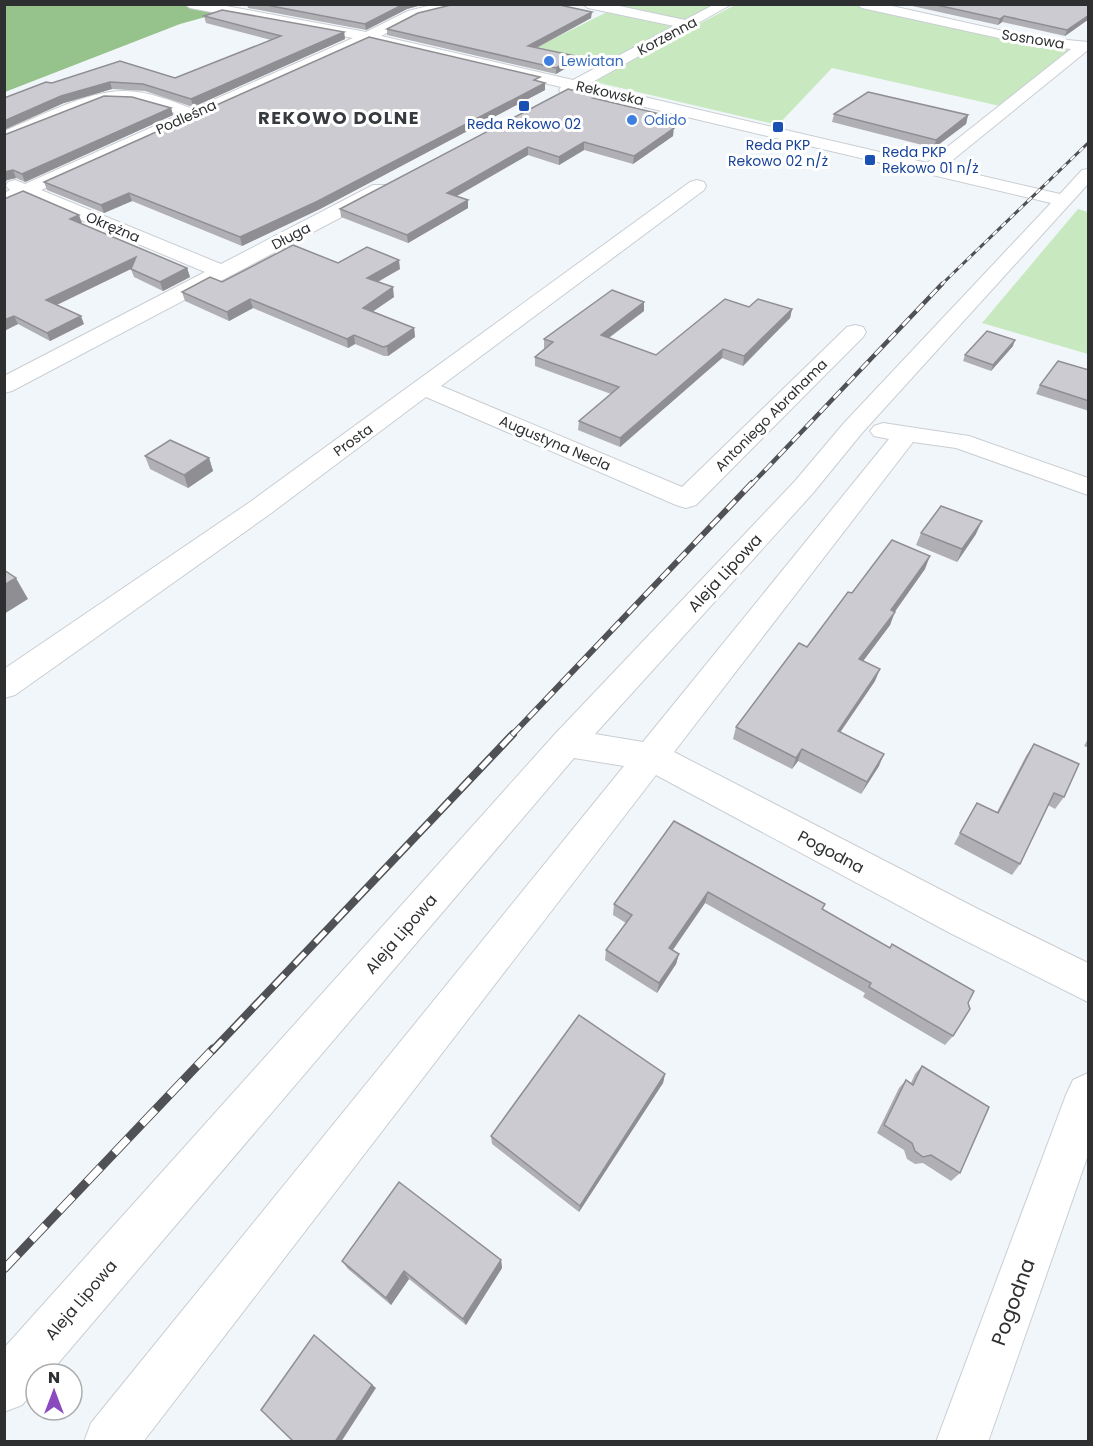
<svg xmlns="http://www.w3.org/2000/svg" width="1093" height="1446" font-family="Poppins,sans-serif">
	<rect width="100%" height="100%" fill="#f1f6fb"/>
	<g fill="#c8e9c0">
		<polygon points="594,5 717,5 607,63 535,48 613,9"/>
		<polygon points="735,5 853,5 1068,49 1072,52 1000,106 832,68 778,125 591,81"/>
		<polygon points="1078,209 1088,212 1088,354 982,323"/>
	</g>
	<polygon fill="#96c28c" points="190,4 220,13 180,24 5,92 5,5"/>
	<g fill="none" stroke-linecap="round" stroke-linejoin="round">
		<g stroke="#c9ced3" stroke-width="2">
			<g id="minor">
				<path d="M184,4H215L366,32L408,11L436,4H461L460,7L418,17L381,36L573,80L674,26L588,8L582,4H610L685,20L715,4H732L589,84L927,163L1071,49L1026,44L862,8L856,4H883L1026,36L1088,42V50L944,167L1060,194L1082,170L1088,169V184L862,433L813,493L595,734L643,742L889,439L874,436L870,431L874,426L883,423L969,436L1088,478V495L956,448L913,442L674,752L978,909L1088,963V1002L950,933L656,775L143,1442H84L91,1423L624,766L574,758L49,1374H36V1389L22,1405L4,1412V1348L555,734L795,481L844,423L1051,203L577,91L567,95L561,93L559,90L561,87L370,42L41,190L221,264L373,185H387L389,189L387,193L12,391L4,393V376L205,272L26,197L4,206V193L10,190L6,186L8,182L15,180L25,184L179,115C155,106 133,98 106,101L4,142V131C38,117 91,89 127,91C150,92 172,101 193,109L353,38L190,8Z"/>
				<polygon points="697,180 704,182 706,186 704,190 441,386 682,487 847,327 855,325 863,327 866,332 863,337 696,505 686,508 676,505 426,397 270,514 15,695 4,698 4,669 250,502 690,182"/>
				<polygon points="1088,1073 1088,1155 988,1442 936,1442 1066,1095 1073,1080"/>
			</g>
		</g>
		<use href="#minor" fill="#fff" fill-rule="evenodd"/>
		<g stroke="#4f5154" stroke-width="3">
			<polyline id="rail-far4" points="941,285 1088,143"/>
		</g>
		<g stroke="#4f5154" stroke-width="4.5">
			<polyline id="rail-far3" points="751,485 942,284"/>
		</g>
		<g stroke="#4f5154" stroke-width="6">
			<polyline id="rail-far2" points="512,735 752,483"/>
		</g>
		<g stroke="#4f5154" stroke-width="8">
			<polyline id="rail-far1" points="212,1051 513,734"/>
		</g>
		<g stroke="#4f5154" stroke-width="9">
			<polyline id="rail" points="4,1269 213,1049"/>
		</g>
		<use href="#rail-far4" stroke="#fff" stroke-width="2" stroke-dasharray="6" stroke-linecap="butt"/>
		<use href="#rail-far3" stroke="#fff" stroke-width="3" stroke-dasharray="10" stroke-linecap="butt"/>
		<use href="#rail-far2" stroke="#fff" stroke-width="4" stroke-dasharray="12" stroke-linecap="butt"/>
		<use href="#rail-far1" stroke="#fff" stroke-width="5" stroke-dasharray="15" stroke-linecap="butt"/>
		<use href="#rail" stroke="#fff" stroke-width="7" stroke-dasharray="20" stroke-linecap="butt"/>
	</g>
	<g fill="#afafb4">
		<polygon points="247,4 425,4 407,9 366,30 248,8"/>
		<polygon points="903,4 1089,4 1089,19 1065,36 1002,22 998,25"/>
		<polygon points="204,16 344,32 345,39 193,107 145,91 112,89 64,103 52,83 175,78 271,40 206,23"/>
		<polygon points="591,18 537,48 576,56 576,62 556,74 387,35 387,29"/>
		<polygon points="540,81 545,90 320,209 242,246 132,201 104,213 47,190 44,182"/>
		<polygon points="597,99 655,120 674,124 673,136 633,164 584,150 559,165 528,155 457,196 468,208 408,243 341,217 340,209"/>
		<polygon points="171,108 173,115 25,182 16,178 7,180 4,135"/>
		<polygon points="834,114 968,115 966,124 934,148 832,122"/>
		<polygon points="4,199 82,223 81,224 187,268 190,277 163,291 134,277 131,269 57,305 84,324 50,341 18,324 4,331"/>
		<polygon points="338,263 400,269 378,282 394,297 373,311 414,328 415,337 388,356 384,356 355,344 348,348 253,308 229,321 185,301 182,292 222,282"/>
		<polygon points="749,307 792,309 790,318 743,366 722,358 620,447 578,430 579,421 611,394 535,366 535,357 545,349 544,348 544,339 644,311 609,338 656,355"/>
		<polygon points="1013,346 991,371 963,361 965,355"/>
		<polygon points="1089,370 1089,411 1036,394 1040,385"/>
		<polygon points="145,456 209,458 213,471 188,488 150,469"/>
		<polygon points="921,533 976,534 957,562 916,545"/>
		<polygon points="925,569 894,612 890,625 863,661 875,681 840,732 879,766 861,794 798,761 792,769 733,739 736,727 807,647 852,593"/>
		<polygon points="1089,737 1089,748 1084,746"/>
		<polygon points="1034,744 1064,797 1055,809 1048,805 1020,864 1012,875 954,844 977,803 997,812 1026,756"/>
		<polygon points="674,821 825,904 822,909 953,1036 945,1045 863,997 865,993 705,903 673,950 679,954 676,964 657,993 605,960 606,950 626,923 613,915 614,904"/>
		<polygon points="922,1066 960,1173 951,1181 923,1163 915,1164 907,1159 904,1150 877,1133 899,1088 906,1080 911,1083 915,1074"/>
		<polygon points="665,1074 663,1083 579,1212 492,1144 491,1136"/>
		<polygon points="501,1260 502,1268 466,1325 409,1279 391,1305 348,1269 342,1261"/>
	</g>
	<g fill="#8f8e92">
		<polygon points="404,4 425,4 407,9 366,30 365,24"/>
		<polygon points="592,12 591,18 528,52 528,46"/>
		<polygon points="1089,15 1089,19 1065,36 1067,30"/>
		<polygon points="1004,16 1002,22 998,25 1000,19"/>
		<polygon points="344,32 345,39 193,107 191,99"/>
		<polygon points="576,56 576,62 556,74 556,68"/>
		<polygon points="110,82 112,89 64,103 4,130 4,121 61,96"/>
		<polygon points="545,83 545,90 320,209 242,246 240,237"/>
		<polygon points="171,108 173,115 25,182 22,174"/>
		<polygon points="656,113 655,121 648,118"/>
		<polygon points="968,115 966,124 934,148 936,140"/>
		<polygon points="674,124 673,136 633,164 634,156"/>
		<polygon points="584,142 584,150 559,165 559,157"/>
		<polygon points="528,147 528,155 448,201 447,193"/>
		<polygon points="13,170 16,178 7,180 4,185 4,172"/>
		<polygon points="129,193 132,201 104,213 101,205"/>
		<polygon points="468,200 468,208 408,243 407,235"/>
		<polygon points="79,215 82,223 73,227 70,219"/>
		<polygon points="136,257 139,265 50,308 46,300"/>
		<polygon points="399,260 400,269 368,287 367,278"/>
		<polygon points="187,268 190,277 163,291 160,282"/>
		<polygon points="393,287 394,297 365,317 363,308"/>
		<polygon points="250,299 253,308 229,321 227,312"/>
		<polygon points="644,302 644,311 600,344 601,335"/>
		<polygon points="792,309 790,318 743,366 744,356"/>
		<polygon points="14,316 18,324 4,331 4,320"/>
		<polygon points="81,316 84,324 50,341 47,333"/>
		<polygon points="414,328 415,337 388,356 387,346"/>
		<polygon points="354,335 355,344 348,348 347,339"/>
		<polygon points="1015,340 1013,346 991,371 993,365"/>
		<polygon points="723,349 722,358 620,447 620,438"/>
		<polygon points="209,458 213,471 188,488 184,475"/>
		<polygon points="982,521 976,534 957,562 962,549"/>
		<polygon points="930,556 925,569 887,623 895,612 890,625 855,672 859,659 891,610"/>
		<polygon points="16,578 28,599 4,614 4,585"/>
		<polygon points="880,669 875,681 833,743 838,731"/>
		<polygon points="802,749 798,761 792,769 796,758"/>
		<polygon points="884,754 879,766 861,794 867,782"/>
		<polygon points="708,892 705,903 667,958 669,948"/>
		<polygon points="679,954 676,964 657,993 659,983"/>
		<polygon points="665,1074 663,1083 579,1212 580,1206"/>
		<polygon points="501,1260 502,1268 466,1325 463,1319"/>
		<polygon points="404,1271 409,1279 391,1305 386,1298"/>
		<polygon points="320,1340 376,1388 341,1442 335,1442"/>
	</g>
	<g fill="#cccbd1" stroke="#8f8e92" stroke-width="1.5">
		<polygon points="261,4 404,4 365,24"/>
		<polygon points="455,4 555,4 592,12 528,46 576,56 556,68 387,29 418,13"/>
		<polygon points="932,4 1089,4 1089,15 1067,30 1004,16 1000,19"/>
		<polygon points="222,10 344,32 191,99 143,84 110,82 61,96 4,121 4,98 46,82 52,83 120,61 175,78 281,36 204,16"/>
		<polygon points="369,37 540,77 534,80 545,83 318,201 240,237 129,193 101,205 44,182"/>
		<polygon points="568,89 597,96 593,98 656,113 648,118 674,124 670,127 674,128 634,156 584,142 559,157 528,147 447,193 468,200 407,235 340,209"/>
		<polygon points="868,92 968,115 936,140 834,114"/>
		<polygon points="104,96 132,97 171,108 22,174 13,170 4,172 4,135"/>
		<polygon points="23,191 79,215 70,219 187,268 160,282 131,269 136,257 46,300 81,316 47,333 14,316 4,320 4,199"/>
		<polygon points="293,245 338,263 367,247 399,260 367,278 393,287 363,308 414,328 387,346 383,347 354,335 347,339 250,299 227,312 182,292 210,277 222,282"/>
		<polygon points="612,290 644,302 601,335 656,355 725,299 749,307 758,299 792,309 744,356 723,349 620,438 579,421 619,387 535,357 553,342 544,339"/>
		<polygon points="987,331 1015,340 993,365 965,355"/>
		<polygon points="1058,361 1089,370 1089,401 1040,385"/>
		<polygon points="170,440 209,458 184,475 145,456"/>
		<polygon points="941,506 982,521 962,549 921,533"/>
		<polygon points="892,540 930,556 891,610 895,612 859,659 880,669 838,731 884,754 867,782 802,749 796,758 736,727 799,643 807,647 848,592 852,593"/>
		<polygon points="4,570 16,578 4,585"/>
		<polygon points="1034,744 1079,764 1064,797 1054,793 1020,864 960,833 977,803 998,813"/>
		<polygon points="674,821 825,904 822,909 890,948 892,944 974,991 968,1003 970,1009 953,1036 869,987 871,983 708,892 669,948 679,954 659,983 606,950 632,915 614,904"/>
		<polygon points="579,1015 665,1074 580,1206 491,1136"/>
		<polygon points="922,1066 989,1107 960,1173 931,1155 923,1157 915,1151 912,1143 884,1125 906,1080 913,1085"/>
		<polygon points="399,1182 501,1260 463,1319 404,1271 386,1298 342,1261"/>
		<polygon points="314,1335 372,1385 335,1442 294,1442 261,1410"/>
	</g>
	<g fill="#3f7fe0" stroke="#fff" stroke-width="2">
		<circle cx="549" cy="61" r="6"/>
		<circle cx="632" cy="120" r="6"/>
	</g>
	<g fill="#1a4fb4" stroke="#fff" stroke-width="2">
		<rect x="518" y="100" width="12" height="12" rx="3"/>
		<rect x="772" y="121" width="12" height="12" rx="3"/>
		<rect x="864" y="154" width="12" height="12" rx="3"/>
	</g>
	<g text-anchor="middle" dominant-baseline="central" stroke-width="6" stroke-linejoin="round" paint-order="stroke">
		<g font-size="14" fill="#2d2f31" stroke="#fff">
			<text transform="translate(667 36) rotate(-28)">Korzenna</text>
			<text transform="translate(1033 39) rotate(9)">Sosnowa</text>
			<text transform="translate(610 93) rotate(13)">Rekowska</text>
			<text transform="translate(186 117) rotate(-24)">Podleśna</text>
			<text transform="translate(113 227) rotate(23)">Okrężna</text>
			<text transform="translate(291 236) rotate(-28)">Długa</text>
			<text transform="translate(771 415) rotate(-45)">Antoniego Abrahama</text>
			<text transform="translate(353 440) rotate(-36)">Prosta</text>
			<text transform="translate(555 443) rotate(23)">Augustyna Necla</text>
		</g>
		<g font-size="14" fill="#366cbe" stroke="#fff" text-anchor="start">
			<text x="561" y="61">Lewiatan</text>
			<text x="644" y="120">Odido</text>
		</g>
		<g font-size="14" fill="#164399" stroke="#fff">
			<text x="524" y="124">Reda Rekowo 02</text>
			<text x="778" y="145">Reda PKP<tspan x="778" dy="16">Rekowo 02 n/ż</tspan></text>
			<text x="882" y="152" text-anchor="start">Reda PKP<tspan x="882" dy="16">Rekowo 01 n/ż</tspan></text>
		</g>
		<g font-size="16" fill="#2d2f31" stroke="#fff">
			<text transform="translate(725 573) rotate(-47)">Aleja Lipowa</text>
			<text transform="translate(831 852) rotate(28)">Pogodna</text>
			<text transform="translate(401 934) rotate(-49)">Aleja Lipowa</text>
			<text transform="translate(81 1300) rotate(-49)">Aleja Lipowa</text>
		</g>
		<g font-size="18" font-weight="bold" letter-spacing="1.5" fill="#373b3f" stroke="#fff">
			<text x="339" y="117">REKOWO DOLNE</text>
		</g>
		<g font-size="20" fill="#2d2f31" stroke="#fff">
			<text transform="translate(1013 1302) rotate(-70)">Pogodna</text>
		</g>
	</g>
	<rect width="1093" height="1446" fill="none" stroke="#2d2f31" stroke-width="12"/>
	<g transform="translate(54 1392)"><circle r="28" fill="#ffffff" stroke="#abacad" stroke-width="1.5"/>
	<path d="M0-4.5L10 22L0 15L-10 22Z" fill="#8a49be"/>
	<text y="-9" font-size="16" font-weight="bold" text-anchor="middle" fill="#2d2f31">N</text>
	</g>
</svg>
